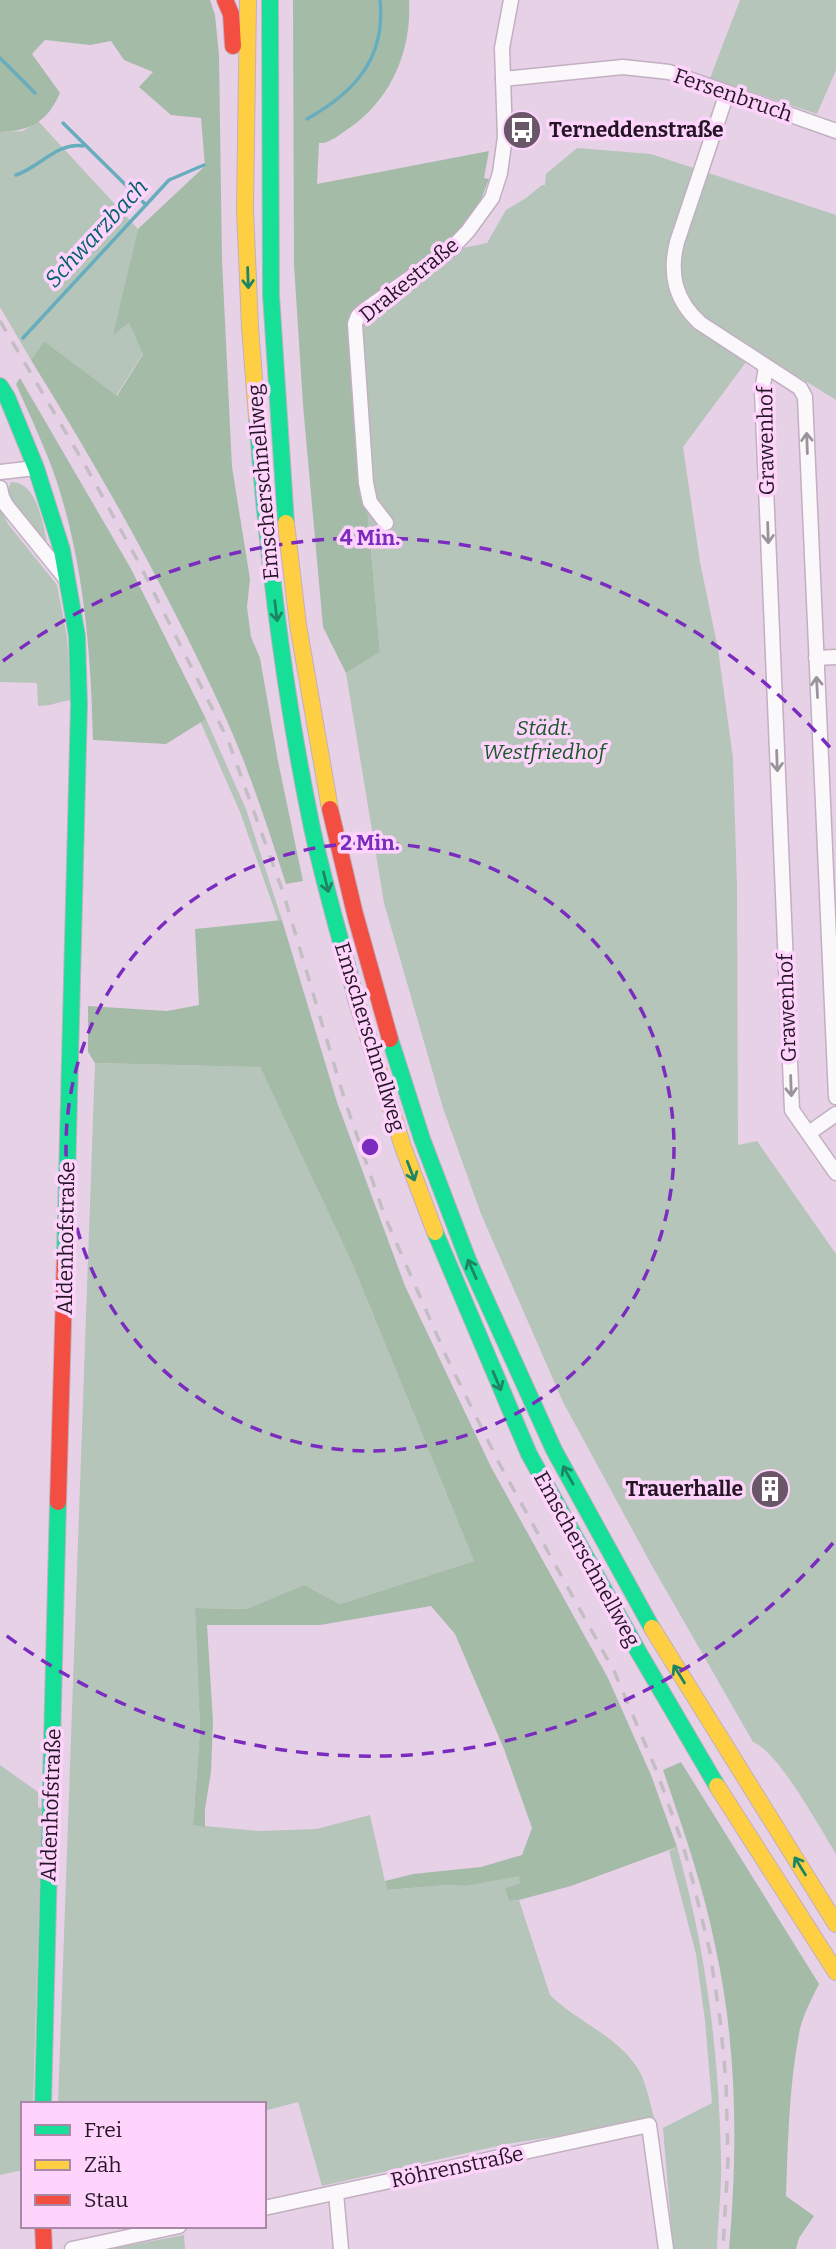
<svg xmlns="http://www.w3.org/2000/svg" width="836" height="2249" font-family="Bitter,serif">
	<rect width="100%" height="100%" fill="#e7d1e7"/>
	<g fill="#b6c5b9">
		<polygon points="740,0 836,0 836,70 817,114 710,78"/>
		<polygon points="38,121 138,229 114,334 129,323 143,353 116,396 44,341 31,360 0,307 0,132 23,131"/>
		<path d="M577,148L651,154L836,215V400L755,350L683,447L700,562L718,649L733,758L737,887L738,1145L757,1141L836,1254V1854C820,1828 778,1751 753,1742L651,1564L563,1402L481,1214L443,1108L384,903L346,673L380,652L352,337L463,248L487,243L506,210L526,198L542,185H545L546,174Z"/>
		<path d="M11,482C39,482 43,528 49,550L10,499L8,490Z"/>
		<path d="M0,508L8,524L57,585L67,637L71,700C57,702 52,706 38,706L37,683L0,682Z"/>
		<polygon points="206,719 246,809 282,920 278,920 240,812 200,721"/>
		<path d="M95,1063L260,1067L352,1263L474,1561L340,1604L304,1585L246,1609L195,1608L200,1730L193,1825L259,1831L316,1829L370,1815L387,1890L447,1885L465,1886L520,1875V1883L505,1888L509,1901L519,1900L550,1995C577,2022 617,2035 638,2069C647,2083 650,2105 655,2121L506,2144L322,2186L298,2102L264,2111V2104H58Z"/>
		<polygon points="0,1765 38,1792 38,1807 42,1809 33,2104 23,2104 23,2170 0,2175"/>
		<path d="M677,1847C706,1949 719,2053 721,2158C722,2188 718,2219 717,2249H673L663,2128L712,2103L705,2021L696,1954L669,1851Z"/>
		<polygon points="184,2235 185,2249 110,2249"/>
	</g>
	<g fill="#a4bba8">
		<path d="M0,0H210L215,15L219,55L222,260L232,467L250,579L247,607L251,637L260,658L278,761L303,881L286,884C267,825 248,766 222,710C166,588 101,473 31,360L44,341L117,396L143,354L129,323L113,335L138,229L205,166L201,118L171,115L139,87L153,72L124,60L111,41L90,45L45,40L32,54L60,93C47,122 31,131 0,132Z"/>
		<path d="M293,0H409C412,51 391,100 348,129C339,135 329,144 319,143L317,184L489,151L484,178L489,179L480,202L462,225L472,236L352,337L380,652L346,673L323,627L303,405L294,265Z"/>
		<path d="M20,378L130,567L206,719L166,744L93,740C91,653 84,566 57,482C46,449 30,416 16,384Z"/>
		<polygon points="282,920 337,1102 405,1286 491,1467 608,1678 651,1775 677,1847 571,1886 519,1900 509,1901 505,1888 520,1883 519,1876 465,1886 447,1885 387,1890 385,1881 413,1874 481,1867 522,1855 532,1828 504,1749 455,1634 431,1606 320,1625 207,1625 213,1721 211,1772 205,1809 205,1827 193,1825 200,1730 195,1608 246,1609 304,1585 340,1604 474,1561 352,1263 260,1067 95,1063 88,1052 88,1006 167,1011 199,1005 195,929"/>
		<path d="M681,1762L819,1984C812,1998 804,2013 800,2029C789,2083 788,2141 786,2196L814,2216L799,2238L796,2249H729C738,2150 737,2047 716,1950C704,1888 683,1829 663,1770Z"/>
	</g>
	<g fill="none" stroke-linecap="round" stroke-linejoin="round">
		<g stroke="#67adbe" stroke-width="3.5">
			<polyline points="0,58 35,93"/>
			<path d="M307,119C355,92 386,58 380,0"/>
			<polyline points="63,123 146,205"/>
			<path d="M16,175C40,167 57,142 83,146"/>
			<polyline points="23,338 169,180 204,165"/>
		</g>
		<g stroke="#c2afc1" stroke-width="17">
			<g id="street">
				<polyline points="503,79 623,67 669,72 836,131"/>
				<path d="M727,93L677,242C669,274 675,300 700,323L800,388L805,397L836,1097"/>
				<polyline points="766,367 762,391 792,1110 836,1173"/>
				<polyline points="0,472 36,468"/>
				<polyline points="0,488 2,497 6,505 66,579"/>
				<polyline points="386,523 370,502 366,483 355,324 358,316 365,310 451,249 468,231 492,198 500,173 505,137 502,48 511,0"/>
				<polyline points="816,658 836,657"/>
				<polyline points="809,1133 836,1114"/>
				<polyline points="336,2193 341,2249"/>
				<polyline points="264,2208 649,2125 666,2249"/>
				<polyline points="72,2249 179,2226"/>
			</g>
		</g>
		<g stroke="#c2afc1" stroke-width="18">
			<g id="fast">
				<polyline points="270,0 271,295 286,523"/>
				<polyline points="0,386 7,397 36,468 62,550 77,636 79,705 65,1256"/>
				<path d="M257,417C267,552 283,686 310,818C322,879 341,939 356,999"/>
				<polyline points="390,1039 422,1139 468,1260 554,1450 652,1628"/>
				<polyline points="435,1232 529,1454 638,1651 717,1786"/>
				<polyline points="43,2104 58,1502"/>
			</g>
		</g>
		<g stroke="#c2afc1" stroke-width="18">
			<g id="slow">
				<polyline points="248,0 245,210 250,327 257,417"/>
				<polyline points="286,523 298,625 330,809"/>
				<polyline points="356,999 403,1147 435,1232"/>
				<polyline points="652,1628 836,1924"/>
				<polyline points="717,1786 836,1972"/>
			</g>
		</g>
		<g stroke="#c2afc1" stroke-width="18">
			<g id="jam">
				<polyline points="225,0 231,14 233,46"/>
				<polyline points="330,809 355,914 390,1039"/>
				<polyline points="58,1502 65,1256"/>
				<polyline points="43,2226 44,2249"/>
			</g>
		</g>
		<use href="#street" stroke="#fbf8fb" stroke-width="14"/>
		<use href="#fast" stroke="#16e098" stroke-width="16"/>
		<use href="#slow" stroke="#ffcf43" stroke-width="16"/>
		<use href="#jam" stroke="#f24e42" stroke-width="16"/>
		<polyline stroke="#c4bdc4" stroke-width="3.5" stroke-dasharray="12 12" stroke-linecap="butt" points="0,321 85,465 139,563 228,740 283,892 344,1098 385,1217 447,1358 499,1463 615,1673 657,1772 683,1845 693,1882 710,1952 720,2019 726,2081 728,2160 723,2249"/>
	</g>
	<defs><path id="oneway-shaft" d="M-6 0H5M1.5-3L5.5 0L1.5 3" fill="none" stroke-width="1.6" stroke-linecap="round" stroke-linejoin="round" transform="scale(1.75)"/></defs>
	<g stroke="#1d8564">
		<use href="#oneway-shaft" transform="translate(248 278) rotate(88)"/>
		<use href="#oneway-shaft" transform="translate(276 611) rotate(83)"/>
		<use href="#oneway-shaft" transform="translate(326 882) rotate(76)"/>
		<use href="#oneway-shaft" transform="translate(411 1171) rotate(69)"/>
		<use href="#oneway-shaft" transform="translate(472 1269) rotate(-114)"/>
		<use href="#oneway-shaft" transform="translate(497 1381) rotate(67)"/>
		<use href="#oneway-shaft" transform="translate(568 1475) rotate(-119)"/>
		<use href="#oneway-shaft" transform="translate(679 1674) rotate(-122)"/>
		<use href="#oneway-shaft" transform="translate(800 1866) rotate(-122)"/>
	</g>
	<g stroke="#9b929b">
		<use href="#oneway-shaft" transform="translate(807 443) rotate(-92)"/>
		<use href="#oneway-shaft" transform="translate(768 533) rotate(88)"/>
		<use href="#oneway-shaft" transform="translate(817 687) rotate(-93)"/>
		<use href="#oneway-shaft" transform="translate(777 761) rotate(88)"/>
		<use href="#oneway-shaft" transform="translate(791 1086) rotate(88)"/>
	</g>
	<g fill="none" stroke="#7b2cbf" stroke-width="3.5" stroke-dasharray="12 9">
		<circle cx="370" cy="1147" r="304"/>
		<path d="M833 1543A609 609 0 0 1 3 1633M3 661A609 609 0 0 1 833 751"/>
	</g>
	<defs>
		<g id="bus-disc" transform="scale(2.0125)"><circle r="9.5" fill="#695769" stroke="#ffd4fc"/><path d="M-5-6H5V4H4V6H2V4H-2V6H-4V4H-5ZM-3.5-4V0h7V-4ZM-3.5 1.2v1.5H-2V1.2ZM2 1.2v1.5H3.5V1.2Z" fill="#fff"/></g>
		<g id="building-disc" transform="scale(2.0125)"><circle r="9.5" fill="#695769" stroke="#ffd4fc"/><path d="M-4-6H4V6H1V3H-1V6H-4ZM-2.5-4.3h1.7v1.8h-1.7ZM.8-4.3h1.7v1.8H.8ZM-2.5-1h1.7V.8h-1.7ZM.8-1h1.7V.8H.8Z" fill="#fff"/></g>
	</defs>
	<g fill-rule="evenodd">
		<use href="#bus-disc" x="522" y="130"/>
		<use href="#building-disc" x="770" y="1489"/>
	</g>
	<g text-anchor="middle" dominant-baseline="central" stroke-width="7" stroke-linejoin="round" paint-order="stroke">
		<g font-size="21" fill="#251625" stroke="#ffd4fc">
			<text transform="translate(733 95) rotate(19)">Fersenbruch</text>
			<text transform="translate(409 280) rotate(-39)">Drakestraße</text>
			<text transform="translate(766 441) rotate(-91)">Grawenhof</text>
			<text transform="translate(263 482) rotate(-95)">Emscherschnellweg</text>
			<text transform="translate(787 1008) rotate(-92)">Grawenhof</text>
			<text transform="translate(370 1037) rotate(73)">Emscherschnellweg</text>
			<text transform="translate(66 1238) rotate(-89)">Aldenhofstraße</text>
			<text transform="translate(587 1559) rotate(61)">Emscherschnellweg</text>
			<text transform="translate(51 1805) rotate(-88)">Aldenhofstraße</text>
			<text transform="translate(457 2167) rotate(-12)">Röhrenstraße</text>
		</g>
		<g font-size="21" font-weight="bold" fill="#251625" stroke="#ffd4fc" text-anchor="start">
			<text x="549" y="130">Terneddenstraße</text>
			<text x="743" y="1489" text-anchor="end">Trauerhalle</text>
		</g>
		<g font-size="21" font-style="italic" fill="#175827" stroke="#ffd4fc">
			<text x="544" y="728">Städt.<tspan x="544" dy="24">Westfriedhof</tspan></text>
		</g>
		<g font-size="23" font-style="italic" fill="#05626d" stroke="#ffd4fc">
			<text transform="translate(96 233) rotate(-47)">Schwarzbach</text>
		</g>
	</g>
	<circle cx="370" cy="1147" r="10" fill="#7b2cbf" stroke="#ffd4fc" stroke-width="3.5"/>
	<g font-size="21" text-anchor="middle" font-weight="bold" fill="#7b2cbf" stroke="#ffd4fc" stroke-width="7" stroke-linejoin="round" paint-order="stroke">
		<text x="370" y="545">4 Min.</text>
		<text x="370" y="850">2 Min.</text>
	</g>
	<rect x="21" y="2102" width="245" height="126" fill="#ffd4fc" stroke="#a888a6" stroke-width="2"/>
	<rect x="35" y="2125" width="35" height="10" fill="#16e098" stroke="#a888a6" stroke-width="2"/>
	<text x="84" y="2137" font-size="21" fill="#251625">Frei</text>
	<rect x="35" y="2160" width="35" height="10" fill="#ffcf43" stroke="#a888a6" stroke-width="2"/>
	<text x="84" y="2172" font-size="21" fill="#251625">Zäh</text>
	<rect x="35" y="2195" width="35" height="10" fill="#f24e42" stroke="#a888a6" stroke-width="2"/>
	<text x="84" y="2207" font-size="21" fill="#251625">Stau</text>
</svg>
